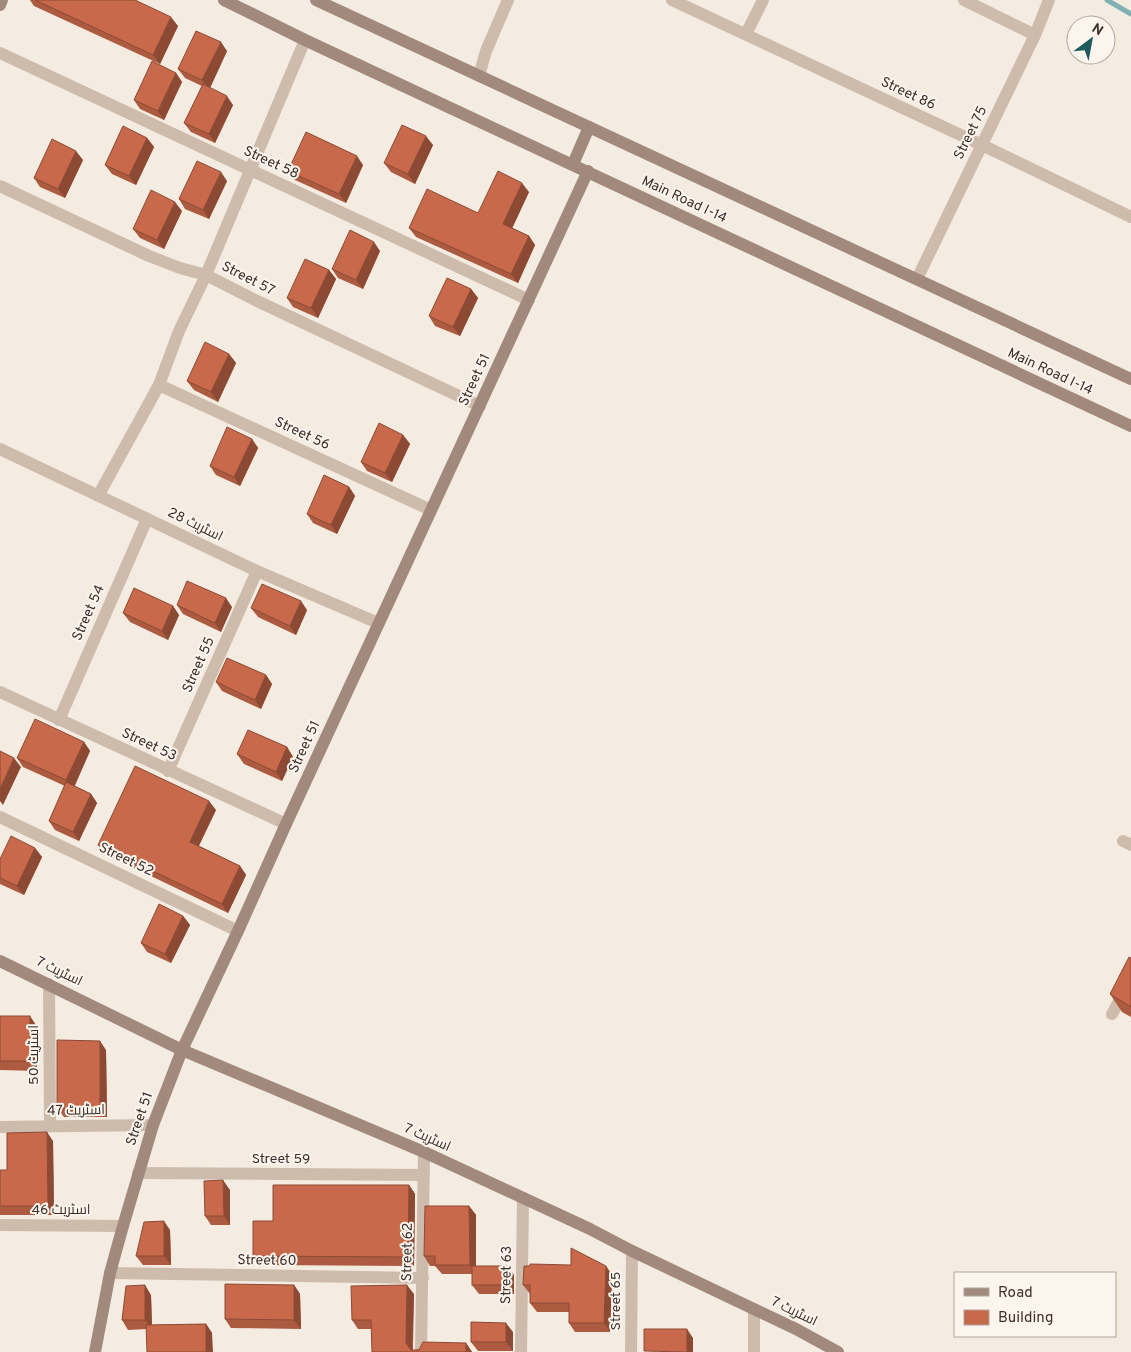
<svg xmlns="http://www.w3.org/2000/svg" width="1131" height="1352" font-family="Overpass,Cairo,sans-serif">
	<rect width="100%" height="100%" fill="#f4ebe1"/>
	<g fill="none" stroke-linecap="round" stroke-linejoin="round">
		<polyline stroke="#7fb0b2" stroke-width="5" points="1107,0 1131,14"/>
		<g stroke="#cdbbac" stroke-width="12">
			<polyline points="672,0 982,145 1131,217"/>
			<polyline points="964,0 1035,35"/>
			<polyline points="746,34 763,0"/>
			<polyline points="0,53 529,300"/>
			<polyline points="479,76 486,51 508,0"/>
			<polyline points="0,186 149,256 180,268 206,275 255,300 480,406"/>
			<polyline points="917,279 1035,35 1049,0"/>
			<polyline points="159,385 431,510"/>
			<polyline points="0,449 257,571 378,623"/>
			<polyline points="98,496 159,385 179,331 206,275 305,40"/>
			<polyline points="0,692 286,824"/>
			<polyline points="59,720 147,519"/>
			<polyline points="168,771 257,571"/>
			<polyline points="0,817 238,931"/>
			<polyline points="1123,841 1131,845"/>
			<polyline points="49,984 50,1126"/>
			<polyline points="1112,1014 1131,979"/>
			<polyline points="0,1127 153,1125"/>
			<polyline points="138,1173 424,1175"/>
			<polyline points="0,1225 123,1226"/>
			<polyline points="110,1273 423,1278"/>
			<polyline points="421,1352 424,1152"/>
			<polyline points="521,1352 523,1198"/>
			<polyline points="631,1352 632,1251"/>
			<polyline points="754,1352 754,1309"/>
		</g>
		<g stroke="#a18a7d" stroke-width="12">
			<polyline points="224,0 305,40 1131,426"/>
			<polyline points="316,0 1131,379"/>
			<polyline points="0,5 2,0"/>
			<polyline points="573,164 589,127"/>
			<polyline points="0,961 182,1050 424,1152 590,1229 632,1251 796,1329 838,1352"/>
			<polyline points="95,1352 110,1273 123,1226 153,1125 182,1050 238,931 286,824 588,171"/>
		</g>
	</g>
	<g fill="#ac5a40">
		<polygon points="30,0 135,0 178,26 160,64 34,6"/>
		<polygon points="227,51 210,88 233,105 215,143 191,132 184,123 202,86 185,78 178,69"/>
		<polygon points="176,73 182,82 164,120 140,109 134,100"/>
		<polygon points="147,138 154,147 136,185 112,174 105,165"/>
		<polygon points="433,145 415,184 391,172 384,163"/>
		<polygon points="83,160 65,198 40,187 34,178"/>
		<polygon points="363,165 346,203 295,180 288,171"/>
		<polygon points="227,181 209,219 185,209 179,199"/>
		<polygon points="529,192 512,228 529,236 535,245 518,283 416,237 409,228 478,213"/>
		<polygon points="182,211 164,249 140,238 133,229"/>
		<polygon points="380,251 363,289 338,278 332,269"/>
		<polygon points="329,270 336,279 318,318 293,307 287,298"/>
		<polygon points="471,289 478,298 460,336 435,326 429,316"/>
		<polygon points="229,354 236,363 218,402 194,390 187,381"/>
		<polygon points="403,435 410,444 392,482 367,471 361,462"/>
		<polygon points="252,439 258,448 240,486 216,475 210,466"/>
		<polygon points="349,487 355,496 337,534 313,523 307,514"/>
		<polygon points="177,605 232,607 221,632 183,614"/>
		<polygon points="173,606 179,615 168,640 130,622 123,613"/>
		<polygon points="251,608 307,610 296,635 258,617"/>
		<polygon points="266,675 272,684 261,709 222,691 216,682"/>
		<polygon points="84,742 90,751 74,786 91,794 97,803 79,841 55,830 49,821 65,786 23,767 17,758"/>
		<polygon points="287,747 293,757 282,781 244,764 237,754"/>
		<polygon points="216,810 199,846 240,866 246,875 228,913 105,854 98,845"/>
		<polygon points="35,848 42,857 24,895 0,884 0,859"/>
		<polygon points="183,916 190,925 171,963 147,952 141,943"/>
		<polygon points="1131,958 1131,1017 1122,1012 1110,994"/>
		<polygon points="0,1016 36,1025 37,1071 0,1070"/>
		<polygon points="106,1050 107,1117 64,1117 57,1108"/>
		<polygon points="53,1141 54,1215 0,1215 0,1170 7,1170"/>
		<polygon points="409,1185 415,1194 414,1266 260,1265 253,1256 273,1221"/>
		<polygon points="230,1190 230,1225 211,1225 205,1216"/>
		<polygon points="469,1206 476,1215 476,1266 507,1266 514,1275 514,1294 479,1294 472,1285 472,1274 442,1274 435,1266 430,1266 424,1256"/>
		<polygon points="170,1230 171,1265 143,1265 136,1256"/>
		<polygon points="606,1266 612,1275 610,1332 575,1332 569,1323 569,1312 537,1312 530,1303 530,1294 523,1285"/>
		<polygon points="294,1285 300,1294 301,1329 231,1328 225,1319"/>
		<polygon points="414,1294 413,1350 466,1343 472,1352 372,1352 372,1329 358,1329 352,1320"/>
		<polygon points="151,1295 152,1325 206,1324 212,1333 146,1329 128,1330 122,1320"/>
		<polygon points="513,1332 513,1351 478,1351 471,1342"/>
	</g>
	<g fill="#8c4a34">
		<polygon points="171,17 178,26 160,64 153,55"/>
		<polygon points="221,42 227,51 209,90 202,80"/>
		<polygon points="176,73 182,82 164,120 158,111"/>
		<polygon points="227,96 233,105 215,143 209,134"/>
		<polygon points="426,136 433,145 415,184 408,174"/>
		<polygon points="147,138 154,147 136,185 129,176"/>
		<polygon points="76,151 83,160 65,198 58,189"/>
		<polygon points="357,156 363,165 346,203 339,194"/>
		<polygon points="221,172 227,181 209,219 203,210"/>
		<polygon points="522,183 529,192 510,233 503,224"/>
		<polygon points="175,202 182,211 164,249 157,240"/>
		<polygon points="529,236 535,245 518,283 511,274"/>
		<polygon points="374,242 380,251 363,289 356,280"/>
		<polygon points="329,270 336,279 318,318 311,308"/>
		<polygon points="471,289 478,298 460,336 453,327"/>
		<polygon points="229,354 236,363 218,402 211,392"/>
		<polygon points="403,435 410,444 392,482 385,473"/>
		<polygon points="252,439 258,448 240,486 234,477"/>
		<polygon points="349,487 355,496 337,534 331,525"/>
		<polygon points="226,598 232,607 221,632 215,623"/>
		<polygon points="301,601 307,610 296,635 290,626"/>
		<polygon points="173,606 179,615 168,640 162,631"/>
		<polygon points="266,675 272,684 261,709 255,700"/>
		<polygon points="84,742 90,751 73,790 66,780"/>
		<polygon points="287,747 293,757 282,781 276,772"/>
		<polygon points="14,758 21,767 3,805 0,801 0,789"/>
		<polygon points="91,794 97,803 79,841 73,832"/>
		<polygon points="209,801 216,810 196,851 190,842"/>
		<polygon points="35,848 42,857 24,895 17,886"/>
		<polygon points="240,866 246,875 228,913 222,904"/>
		<polygon points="183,916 190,925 171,963 165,954"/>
		<polygon points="30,1016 36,1025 37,1071 30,1061"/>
		<polygon points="100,1041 106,1050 107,1117 100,1108"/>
		<polygon points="47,1132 53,1141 54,1215 48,1206"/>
		<polygon points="223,1180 230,1190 230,1225 224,1216"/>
		<polygon points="409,1185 415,1194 414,1266 408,1257"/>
		<polygon points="469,1206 476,1215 476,1274 470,1265"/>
		<polygon points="164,1221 170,1230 171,1265 164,1256"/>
		<polygon points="507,1266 514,1275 514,1294 507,1285"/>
		<polygon points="606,1266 612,1275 610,1332 604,1323"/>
		<polygon points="145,1285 151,1295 152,1329 145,1320"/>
		<polygon points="294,1285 300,1294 301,1329 294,1320"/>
		<polygon points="407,1285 414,1294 412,1352 406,1343"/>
		<polygon points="506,1323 513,1332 513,1351 506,1342"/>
		<polygon points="206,1324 212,1333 213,1352 206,1352"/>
		<polygon points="687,1329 693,1338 693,1352 687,1352"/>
		<polygon points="466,1343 472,1352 466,1352"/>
	</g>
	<g fill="#c8694b" stroke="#8c4a34">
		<polygon points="35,0 135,0 171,17 153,55"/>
		<polygon points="196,31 221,42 202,80 178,69"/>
		<polygon points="152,61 176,73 158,111 134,100"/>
		<polygon points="203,84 227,96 209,134 184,123"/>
		<polygon points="402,125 426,136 408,174 384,163"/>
		<polygon points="123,126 147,138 129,176 105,165"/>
		<polygon points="306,132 357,156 339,194 288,171"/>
		<polygon points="52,139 76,151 58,189 34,178"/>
		<polygon points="197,161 221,172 203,210 179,199"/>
		<polygon points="498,171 522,183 503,224 529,236 511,274 409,228 427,189 478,213"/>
		<polygon points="151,190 175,202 157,240 133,229"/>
		<polygon points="350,230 374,242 356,280 332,269"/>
		<polygon points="305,259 329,270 311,308 287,298"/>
		<polygon points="447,278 471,289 453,327 429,316"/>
		<polygon points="205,342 229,354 211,392 187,381"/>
		<polygon points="379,423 403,435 385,473 361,462"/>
		<polygon points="227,427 252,439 234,477 210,466"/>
		<polygon points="324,475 349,487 331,525 307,514"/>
		<polygon points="187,581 226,598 215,623 177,605"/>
		<polygon points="262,584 301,601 290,626 251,608"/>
		<polygon points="134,588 173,606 162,631 123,613"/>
		<polygon points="227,658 266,675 255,700 216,682"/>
		<polygon points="35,719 84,742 66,780 17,758"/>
		<polygon points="248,730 287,747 276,772 237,754"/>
		<polygon points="0,751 14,758 0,789"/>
		<polygon points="135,766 209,801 190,842 240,866 222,904 98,845"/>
		<polygon points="66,782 91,794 73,832 49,821"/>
		<polygon points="11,836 35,848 17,886 0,878 0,859"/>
		<polygon points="159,904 183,916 165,954 141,943"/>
		<polygon points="1129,957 1131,958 1131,1007 1110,994"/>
		<rect x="0" y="1016" width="30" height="45"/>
		<polygon points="57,1040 100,1041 100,1108 57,1108"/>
		<polygon points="47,1132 48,1206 0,1206 0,1170 7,1170 7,1133"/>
		<polygon points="223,1180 224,1216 205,1216 204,1181"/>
		<polygon points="273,1185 409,1185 408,1257 253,1256 253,1221 273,1221"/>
		<polygon points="425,1206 469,1206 470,1265 435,1265 435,1256 424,1256"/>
		<polygon points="164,1221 164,1256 136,1256 144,1222"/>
		<polygon points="571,1248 606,1266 604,1323 569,1323 569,1303 530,1303 530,1285 523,1285 524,1266 530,1266 530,1264 571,1265"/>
		<rect x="472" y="1266" width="35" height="19"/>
		<polygon points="225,1284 294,1285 294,1320 225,1319"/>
		<polygon points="145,1285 145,1320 122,1320 126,1286"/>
		<polygon points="407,1285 406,1343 411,1350 419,1350 423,1342 466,1343 466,1352 372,1352 371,1320 352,1320 351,1286"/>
		<polygon points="471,1322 506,1323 506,1342 471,1342"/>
		<polygon points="206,1324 206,1352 147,1352 146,1325"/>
		<polygon points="644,1329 687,1329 687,1352 644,1351"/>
	</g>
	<g text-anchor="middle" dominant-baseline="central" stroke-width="4" stroke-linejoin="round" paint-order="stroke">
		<g font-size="14" fill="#3b302b" stroke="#fbf5ee">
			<text transform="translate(908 94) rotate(25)">Street 86</text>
			<text transform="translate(971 133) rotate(-64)">Street 75</text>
			<text transform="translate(271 163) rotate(25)">Street 58</text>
			<text transform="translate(684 200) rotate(25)">Main Road I-14</text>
			<text transform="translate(248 279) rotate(27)">Street 57</text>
			<text transform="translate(1050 372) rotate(25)">Main Road I-14</text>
			<text transform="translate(475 380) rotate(-65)">Street 51</text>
			<text transform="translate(302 434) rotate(25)">Street 56</text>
			<text transform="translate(195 525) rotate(26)">اسٹریٹ 28</text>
			<text transform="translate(89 613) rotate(-66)">Street 54</text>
			<text transform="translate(199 665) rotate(-66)">Street 55</text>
			<text transform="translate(149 745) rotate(25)">Street 53</text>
			<text transform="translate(305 747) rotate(-65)">Street 51</text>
			<text transform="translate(126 860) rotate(26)">Street 52</text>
			<text transform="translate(59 972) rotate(26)">اسٹریٹ 7</text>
			<text transform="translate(34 1055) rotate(-90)">اسٹریٹ 50</text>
			<text transform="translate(76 1111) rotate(-1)">اسٹریٹ 47</text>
			<text transform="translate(140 1119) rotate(-71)">Street 51</text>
			<text transform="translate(427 1138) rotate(24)">اسٹریٹ 7</text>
			<text x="281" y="1159">Street 59</text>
			<text x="61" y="1210">اسٹریٹ 46</text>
			<text transform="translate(408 1252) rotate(-89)">Street 62</text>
			<text transform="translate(267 1261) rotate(1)">Street 60</text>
			<text transform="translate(507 1275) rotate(-89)">Street 63</text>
			<text transform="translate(616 1301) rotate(-90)">Street 65</text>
			<text transform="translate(794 1312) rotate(26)">اسٹریٹ 7</text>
		</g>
	</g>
	<rect x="954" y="1272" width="162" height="65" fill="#fbf5ee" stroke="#aea6a0"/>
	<rect x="964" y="1288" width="25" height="8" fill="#a18a7d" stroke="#aea6a0"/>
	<text x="998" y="1297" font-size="15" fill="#3b302b">Road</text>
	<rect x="964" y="1310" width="25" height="15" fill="#c8694b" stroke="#aea6a0"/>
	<text x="998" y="1322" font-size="15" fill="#3b302b">Building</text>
	<g transform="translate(1091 40) rotate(32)"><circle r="24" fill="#fbf5ee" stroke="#aea6a0"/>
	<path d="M0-4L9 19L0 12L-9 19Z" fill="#1f5a5e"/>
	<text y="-8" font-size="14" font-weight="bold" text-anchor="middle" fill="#3b302b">N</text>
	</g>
</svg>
